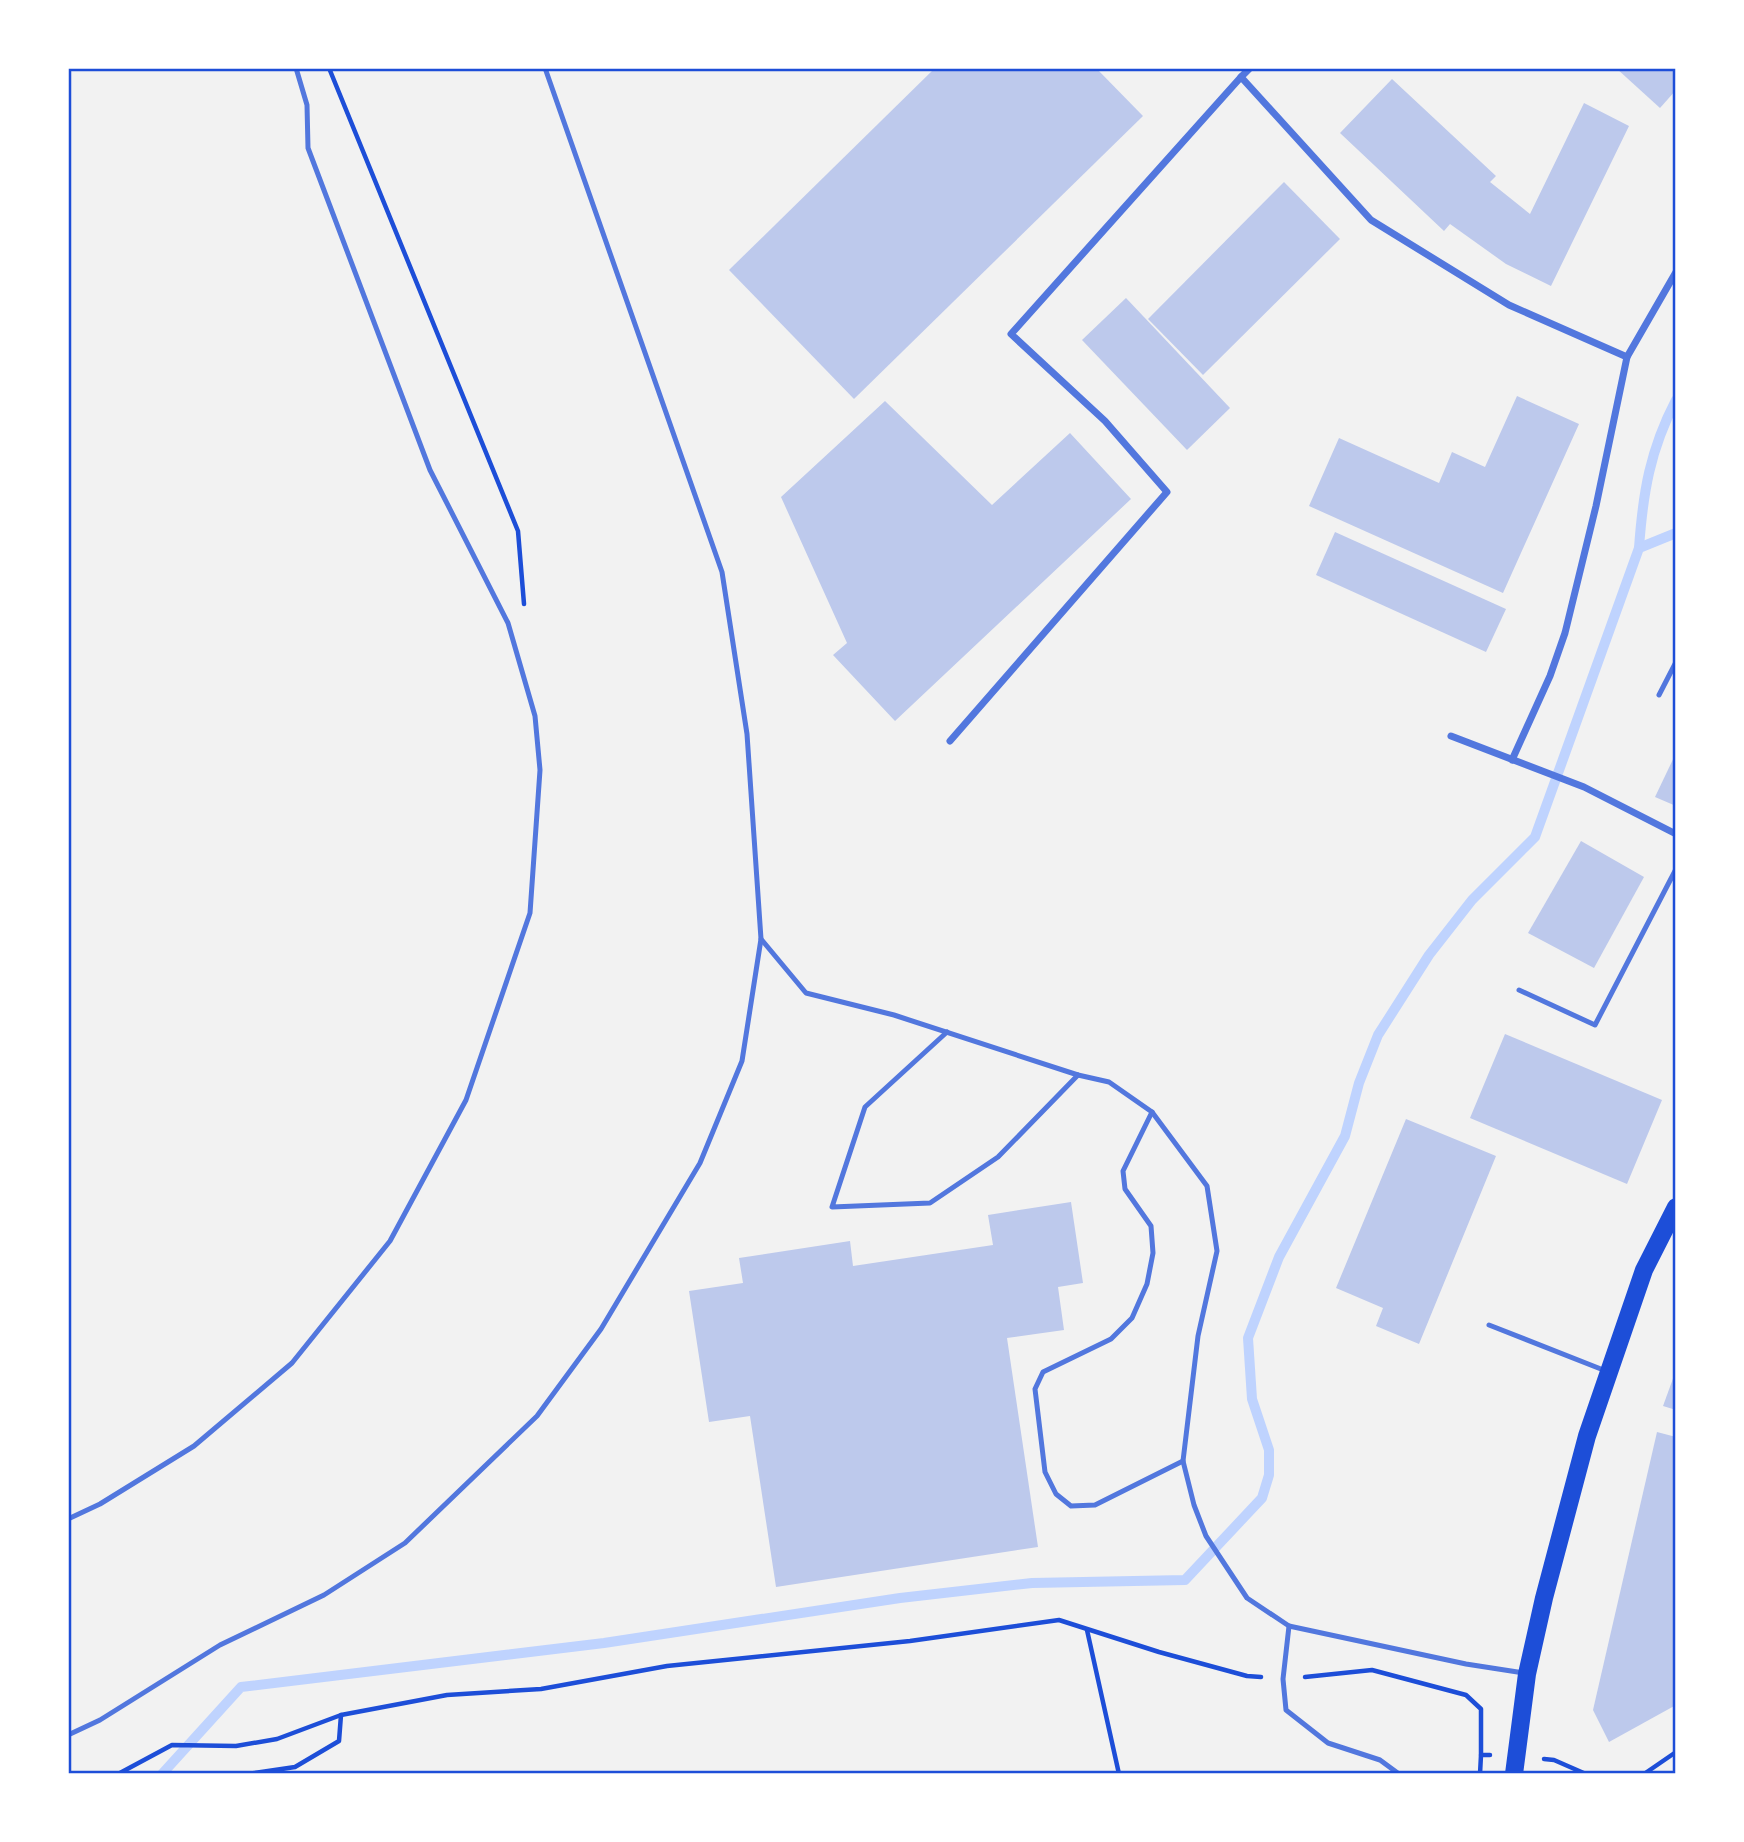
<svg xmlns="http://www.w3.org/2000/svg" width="1744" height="1842" font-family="Raleway,sans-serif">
	<rect width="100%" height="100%" fill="#f2f2f2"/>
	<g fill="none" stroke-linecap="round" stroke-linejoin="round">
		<g stroke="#bfd3fe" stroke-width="10">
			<path d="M1639,548C1643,492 1650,450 1676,400"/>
			<polyline points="162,1774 241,1687 604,1643 900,1598 1032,1583 1185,1580 1262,1498 1269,1475 1269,1450 1252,1399 1248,1338 1279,1257 1345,1136 1359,1083 1378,1035 1429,955 1472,900 1535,837 1639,548 1676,533"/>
		</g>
	</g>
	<g fill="#bdc9ec">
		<polygon points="935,68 1096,68 1143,116 854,399 729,270"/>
		<polygon points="1616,68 1676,68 1676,90 1660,108"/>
		<polygon points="1392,79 1496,176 1490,182 1530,214 1584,103 1629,126 1551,286 1506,264 1450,224 1444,231 1340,133"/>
		<polygon points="1284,182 1340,239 1203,375 1148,319"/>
		<polygon points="1126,298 1230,408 1187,450 1082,340"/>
		<polygon points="1517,396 1579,424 1503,593 1309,506 1339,438 1439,483 1452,452 1485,467"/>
		<polygon points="885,401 992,505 1070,433 1131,499 895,721 833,655 847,643 781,497"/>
		<polygon points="1335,532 1506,609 1486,652 1316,575"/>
		<polygon points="1676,753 1676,806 1655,797"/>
		<polygon points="1581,841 1644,877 1594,968 1528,933"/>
		<polygon points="1505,1034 1662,1100 1627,1184 1470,1118"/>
		<polygon points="1406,1119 1496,1156 1419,1344 1376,1326 1383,1308 1336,1288"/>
		<polygon points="1071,1202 1083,1283 1058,1287 1064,1330 1007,1338 1038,1547 776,1587 750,1416 709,1422 689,1291 743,1283 739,1258 850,1241 853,1266 993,1245 988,1215"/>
		<polygon points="1675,1373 1676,1373 1676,1410 1663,1406"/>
		<polygon points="1657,1432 1676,1437 1676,1705 1609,1742 1593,1710"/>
	</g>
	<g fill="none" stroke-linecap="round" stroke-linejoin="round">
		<g stroke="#1d4ed8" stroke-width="4.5">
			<polyline points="329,68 518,531 524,604"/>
			<polyline points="1087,1630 1119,1774"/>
			<polyline points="1305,1677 1372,1670 1466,1695 1481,1709 1481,1755 1490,1755"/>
			<polyline points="1544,1759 1554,1760 1586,1774"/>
			<polyline points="118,1774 172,1745 236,1746 277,1739 341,1715 447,1695 541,1689 667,1666 910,1641 1059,1620 1159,1652 1247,1676 1261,1677"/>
			<polyline points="248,1774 295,1767 339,1741 341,1715"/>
			<polyline points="1480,1774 1481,1755"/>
			<polyline points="1644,1774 1676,1752"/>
		</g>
		<g stroke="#5277de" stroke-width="5">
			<polyline points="545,68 722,572 747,734 761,939 806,993 894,1015 1078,1075 1109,1082 1152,1112 1207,1186 1217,1251 1198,1336 1183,1461 1194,1505 1206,1536 1247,1598 1289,1626 1466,1664 1524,1673"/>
			<polyline points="1659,695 1676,662"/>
			<polyline points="1519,990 1595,1025 1676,869"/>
			<polyline points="947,1032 865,1107 832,1207 930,1203 998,1157 1078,1075"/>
			<polyline points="1152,1112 1123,1171 1125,1189 1151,1226 1153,1253 1147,1284 1132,1318 1111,1339 1043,1372 1035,1389 1045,1472 1056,1494 1071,1506 1095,1505 1183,1461"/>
			<polyline points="1489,1325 1606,1371"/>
			<polyline points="68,1519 100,1504 194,1446 292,1363 390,1241 466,1100 530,913 540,770 535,716 508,623 430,470 308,148 307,105 296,68"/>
			<polyline points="1289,1626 1283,1679 1286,1710 1328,1743 1380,1760 1399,1774"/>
			<polyline points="68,1735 100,1720 220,1645 324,1595 405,1543 537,1416 601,1329 700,1163 742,1061 761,939"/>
		</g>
		<g stroke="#5277de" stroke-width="7">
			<polyline points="1250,68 1241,77 1371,220 1509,305 1627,357"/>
			<polyline points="1451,736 1584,787 1676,834"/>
			<polyline points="950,741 1167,492 1105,421 1011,334 1241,77"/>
			<polyline points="1512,760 1550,676 1565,633 1596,506 1627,357 1676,272"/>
		</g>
		<polyline stroke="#1d4ed8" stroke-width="18" points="1514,1774 1527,1674 1544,1598 1587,1436 1644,1270 1676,1207"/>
	</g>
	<rect width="1744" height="1842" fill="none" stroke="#ffffff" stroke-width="140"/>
	<rect x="70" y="70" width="1604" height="1702" fill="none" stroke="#1d4ed8" stroke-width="2.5"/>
</svg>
